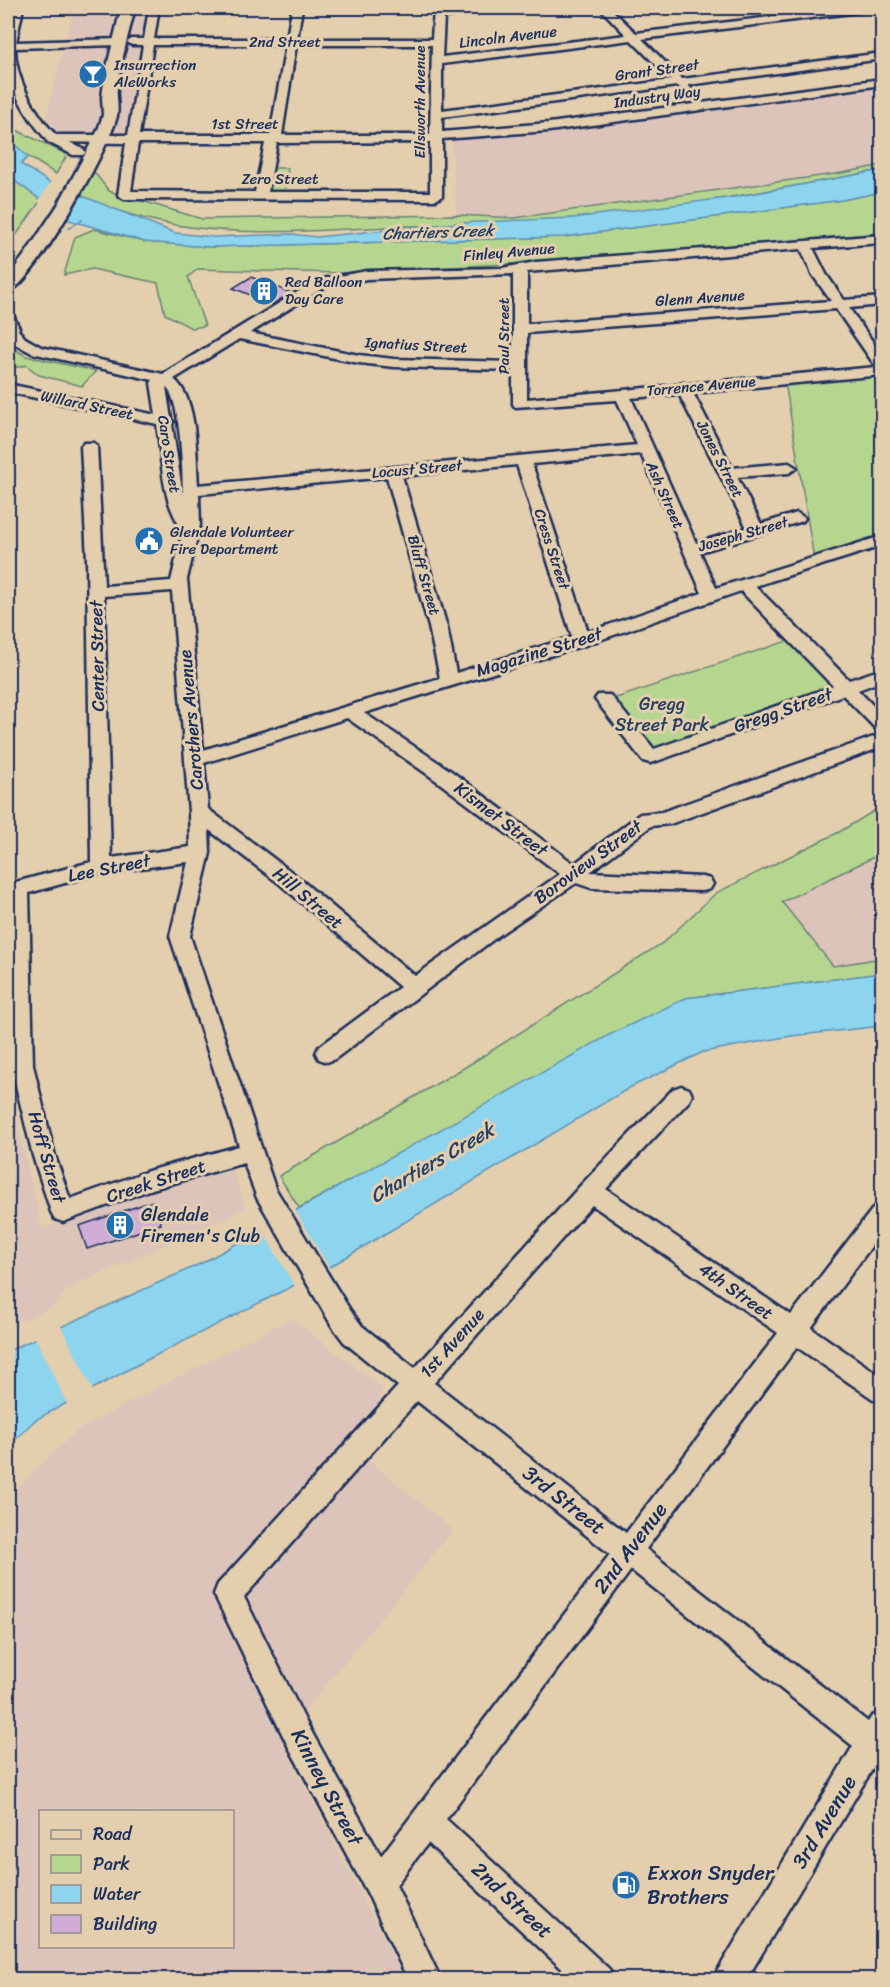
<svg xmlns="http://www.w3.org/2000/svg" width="890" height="1987" font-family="Sriracha,sans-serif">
	<rect width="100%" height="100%" fill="#e3cead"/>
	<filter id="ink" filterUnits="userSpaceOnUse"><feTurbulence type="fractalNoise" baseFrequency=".0167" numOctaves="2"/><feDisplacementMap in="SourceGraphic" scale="12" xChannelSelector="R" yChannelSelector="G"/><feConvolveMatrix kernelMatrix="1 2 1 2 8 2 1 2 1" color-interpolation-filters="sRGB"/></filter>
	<g filter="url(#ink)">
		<g fill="#ddc4ba" fill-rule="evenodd">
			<polygon points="74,8 140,8 145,22 132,136 59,135 46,117"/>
			<polygon points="882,87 882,169 573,218 457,223 451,138 536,131"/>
			<polygon points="882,853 882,958 834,966 781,902"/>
			<polygon points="8,875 10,1072 21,1139 42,1229 230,1163 246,1208 65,1290 57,1304 25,1320 14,1319 8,1323"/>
			<path d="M291,1318L382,1388L369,1461L453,1530L281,1740L405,1979L8,1980V1497L77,1430ZM40,1812H232V1946H40Z"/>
		</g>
		<g fill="#b6d68f" stroke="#688276" stroke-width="1.5">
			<polygon points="8,126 64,153 66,157 56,174 8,144"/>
			<path d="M882,165V170C780,188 677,209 573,218C511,224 448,224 387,227C297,232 203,240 116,210C103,205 90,202 79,194L94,172L109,191L202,219L457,215L514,218L842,173Z"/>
			<polygon points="271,168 288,168 285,192 268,193"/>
			<polygon points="8,176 41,200 8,247"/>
			<polygon points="882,192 882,233 528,263 336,273 198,269 188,277 205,326 191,328 165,314 158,283 92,269 64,275 75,237 94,229 145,242 209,247 564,237 842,200"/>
			<polygon points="8,345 26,356 96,371 82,386 39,375 26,365 10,369 8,374"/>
			<polygon points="882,374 882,538 814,559 785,382"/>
			<polygon points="793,639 839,686 650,751 610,700"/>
			<polygon points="882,806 882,853 782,902 833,966 882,958 882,973 686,998 299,1208 279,1176 467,1066 664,942 716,893 841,831"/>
		</g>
		<g fill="#8dd4ef" stroke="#5f92b5" stroke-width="1.5">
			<polygon points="8,138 28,157 21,164 50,183 175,233 214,237 292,234 316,237 457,223 573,218 734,197 882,170 882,192 842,200 564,237 209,247 145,242 69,220 8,176"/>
			<polygon points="882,973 882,1026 791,1036 703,1052 629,1088 328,1268 135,1366 35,1420 8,1447 8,1351 202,1263 609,1035 686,998"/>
		</g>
		<g fill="#e3cead">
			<polygon points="51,181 79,191 62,220 38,202"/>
			<polygon points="294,1208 331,1270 296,1288 260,1227"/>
			<polygon points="60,1324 94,1392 68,1406 34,1335"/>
		</g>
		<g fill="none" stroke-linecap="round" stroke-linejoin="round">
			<polyline stroke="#5f92b5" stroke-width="2" points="69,228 82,220"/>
		</g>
		<g fill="#cfadd7" stroke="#1b2f5e" stroke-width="1.5">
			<polygon points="251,277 291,293 273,304 233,288"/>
			<polygon points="153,1201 161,1224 87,1249 79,1226"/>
		</g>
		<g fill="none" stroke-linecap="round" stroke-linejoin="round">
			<g stroke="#1b2f5e" stroke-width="5">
				<g id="minor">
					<path d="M13,8H23L16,42L119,39L124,42L119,45L15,48C15,78 35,114 56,135H128L143,45H132L127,42L132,39H144L149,8H159L154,39H287L292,8H302L297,39H432L434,8H444V10L499,8L494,11L444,17L442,57L626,35L600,8H610L636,33L846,8H872L867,11L642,39L682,79L882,53V59L688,85L691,88L685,91L677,86L442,117V132L549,123L882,79V85L549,131L442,139V196L436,200L124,199L118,195L126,143L49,142C34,127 12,93 8,73C3,53 7,27 13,8ZM631,40L671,80L442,110V64ZM153,45H286L270,135H139ZM296,45H432L430,135H282ZM430,142V192H268L277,143ZM138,143H265L255,192L131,191Z"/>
					<path d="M882,235V243L813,248L826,274L844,300L882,297V305L849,308L882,355V375L693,393L732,468L789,463L797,468L789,473L737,477L761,524L797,513L805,518L803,521L700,552L716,588L882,536V546L755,586L849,680L882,669V681L858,690L882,715V731L876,729L843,695L657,761L650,763L643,761L598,703L595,699L598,695H610L654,749L833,686L741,591L588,644L364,713L451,771L574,864L640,814L662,812L882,734V747L670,824L651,826L590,872L703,877L710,879L713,884L710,889L703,891L591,888L576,883L502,933L335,1059L327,1062L319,1059L316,1053L319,1047L400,987L280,884L209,830L210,853L190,936L275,1188L350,1310L362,1326L415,1368L582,1184L673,1089L681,1086L689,1089L692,1095L689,1101L606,1189L791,1315L874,1207L882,1204V1232L811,1328L882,1377V1403L873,1399L797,1347L646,1549L868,1722L872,1716L882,1712V1765L876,1763L746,1980H712L853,1746L631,1570L446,1819L609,1969L614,1980H574L428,1843L396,1885L441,1980H408L368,1894L286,1742L214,1594L218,1584L398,1386L344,1342L332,1326L257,1198L244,1163L149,1190L63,1222L55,1219L51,1212L33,1156L11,1065L9,888L12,883L91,862L87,559L81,446L84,443H94L97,446L104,586L171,581L183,530C161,502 162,458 157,424L8,392V384L156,415L151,383L153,380L32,353L15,344L8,335V323L13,324L25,338L41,347L163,374L317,280L367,271L502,268L536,262ZM801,249L812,274L831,301L527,324V272ZM513,274V362L394,359L359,355L250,333L326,286L367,279ZM836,309L876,367L688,384L683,383L677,385L527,399V333ZM239,339L359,363L394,367L513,370V404L515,407L617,400L637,445L198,485C196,455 198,399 174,379ZM166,387C181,399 183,476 183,497L172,424L173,422L171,419ZM679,394L747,528L696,543L631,398ZM641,454L702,593L588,632L532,464ZM517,465L572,637L456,673L447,627L402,476ZM387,477L429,627L440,678L203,750L187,579L200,525L199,494ZM172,591L189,812L190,847L111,858L104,596ZM347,718L437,781L560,874L415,976L294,874L208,809L204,763ZM188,862L170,936L239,1146L148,1171L70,1199L55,1156L33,1065L29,893L101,873ZM592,1205L778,1333L626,1533L434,1383ZM417,1401L610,1554L381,1856L306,1722L244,1597Z"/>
				</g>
			</g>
			<g stroke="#1b2f5e" stroke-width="5">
				<g id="major">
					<path d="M121,8H135C128,35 121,61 117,89C116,98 119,107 117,116C111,144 32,287 8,292V277L26,253L58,205L98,130L103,115L102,97L105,75Z"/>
					<polygon points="53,134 83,149 86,152 83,155 73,155 48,142 45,139 48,136"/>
					<polygon points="8,316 14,317 19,328 16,332 8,333"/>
				</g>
			</g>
			<use href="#minor" fill="#e3cead" fill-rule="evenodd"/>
			<use href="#major" fill="#e3cead" fill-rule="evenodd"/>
		</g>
	</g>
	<defs>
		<g id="bar-disc" transform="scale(1.5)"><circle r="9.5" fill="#1f6fb2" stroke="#e3cead"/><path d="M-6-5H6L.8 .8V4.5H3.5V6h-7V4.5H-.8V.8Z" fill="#fff"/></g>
		<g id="building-disc" transform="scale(1.5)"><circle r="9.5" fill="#1f6fb2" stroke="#e3cead"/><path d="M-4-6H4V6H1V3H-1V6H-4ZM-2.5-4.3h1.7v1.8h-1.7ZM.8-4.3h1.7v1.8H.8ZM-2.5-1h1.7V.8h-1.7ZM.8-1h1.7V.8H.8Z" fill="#fff"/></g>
		<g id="civic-disc" transform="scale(1.5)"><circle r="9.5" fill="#1f6fb2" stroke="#e3cead"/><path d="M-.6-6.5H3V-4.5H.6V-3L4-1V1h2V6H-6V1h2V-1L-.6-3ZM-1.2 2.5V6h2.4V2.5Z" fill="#fff"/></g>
		<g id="fuel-disc" transform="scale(1.5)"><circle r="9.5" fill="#1f6fb2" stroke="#e3cead"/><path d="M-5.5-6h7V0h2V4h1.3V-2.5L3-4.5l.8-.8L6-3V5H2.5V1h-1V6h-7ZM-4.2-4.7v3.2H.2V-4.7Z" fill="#fff"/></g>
	</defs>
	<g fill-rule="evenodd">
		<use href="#bar-disc" x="93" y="74"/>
		<use href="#building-disc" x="264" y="291"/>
		<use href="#civic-disc" x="149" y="541"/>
		<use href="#building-disc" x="120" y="1225"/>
		<use href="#fuel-disc" x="626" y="1885"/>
	</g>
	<g text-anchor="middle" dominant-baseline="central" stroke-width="6" stroke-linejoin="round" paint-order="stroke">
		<g font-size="15" fill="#1b2f5e" stroke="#e3cead">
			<text transform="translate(508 37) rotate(-7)">Lincoln Avenue</text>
			<text x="285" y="42">2nd Street</text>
			<text transform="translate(657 70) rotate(-8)">Grant Street</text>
			<text transform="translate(657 97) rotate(-8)">Industry Way</text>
			<text transform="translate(420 102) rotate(-90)">Ellsworth Avenue</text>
			<text x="245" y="124">1st Street</text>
			<text x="280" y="179">Zero Street</text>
			<text transform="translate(509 252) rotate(-5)">Finley Avenue</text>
			<text transform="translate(700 298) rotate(-4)">Glenn Avenue</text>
			<text transform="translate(504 336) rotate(-90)">Paul Street</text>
			<text transform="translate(416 345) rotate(3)">Ignatius Street</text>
			<text transform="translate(701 386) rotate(-5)">Torrence Avenue</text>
			<text transform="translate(87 405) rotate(12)">Willard Street</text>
			<text transform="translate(169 454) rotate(81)">Caro Street</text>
			<text transform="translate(720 459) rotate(63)">Jones Street</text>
			<text transform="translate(417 469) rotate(-5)">Locust Street</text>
			<text transform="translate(665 495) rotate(66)">Ash Street</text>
			<text transform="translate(743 534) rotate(-16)">Joseph Street</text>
			<text transform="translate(552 549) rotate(72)">Cress Street</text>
			<text transform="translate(424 575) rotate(74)">Bluff Street</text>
		</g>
		<g font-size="15" fill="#1b2f5e" stroke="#e3cead" text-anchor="start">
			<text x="114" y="65">Insurrection<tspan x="114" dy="17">AleWorks</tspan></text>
			<text x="285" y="282">Red Balloon<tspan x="285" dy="17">Day Care</tspan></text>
			<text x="170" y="532">Glendale Volunteer<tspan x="170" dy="17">Fire Department</tspan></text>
		</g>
		<g font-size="16" font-style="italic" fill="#26406c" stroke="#e3cead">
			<text transform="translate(438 232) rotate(-2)">Chartiers Creek</text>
		</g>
		<g font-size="18" fill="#1b2f5e" stroke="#e3cead">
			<text transform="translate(539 652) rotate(-17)">Magazine Street</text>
			<text transform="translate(97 656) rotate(-91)">Center Street</text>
			<text transform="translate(783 710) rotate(-19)">Gregg Street</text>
			<text transform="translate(191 720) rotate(-95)">Carothers Avenue</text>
			<text transform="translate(501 819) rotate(37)">Kismet Street</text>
			<text transform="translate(588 862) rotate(-36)">Boroview Street</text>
			<text transform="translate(109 868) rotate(-11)">Lee Street</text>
			<text transform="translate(308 898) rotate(40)">Hill Street</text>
			<text transform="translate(47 1157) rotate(74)">Hoff Street</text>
			<text transform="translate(156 1181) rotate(-18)">Creek Street</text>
			<text transform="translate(736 1291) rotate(35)">4th Street</text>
			<text transform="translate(452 1343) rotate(-48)">1st Avenue</text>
		</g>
		<g font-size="18" fill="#2a4063" stroke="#e3cead">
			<text x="662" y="704">Gregg<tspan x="662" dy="21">Street Park</tspan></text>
		</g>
		<g font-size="18" fill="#1b2f5e" stroke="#e3cead" text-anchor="start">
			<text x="141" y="1215">Glendale<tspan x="141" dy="21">Firemen's Club</tspan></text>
		</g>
		<g font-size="20" font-style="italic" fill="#26406c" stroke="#e3cead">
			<text transform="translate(432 1163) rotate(-30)">Chartiers Creek</text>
		</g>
		<g font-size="21" fill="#1b2f5e" stroke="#e3cead">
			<text transform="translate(564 1500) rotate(38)">3rd Street</text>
			<text transform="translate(630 1548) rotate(-53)">2nd Avenue</text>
			<text transform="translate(327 1787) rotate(62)">Kinney Street</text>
			<text transform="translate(824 1822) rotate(-59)">3rd Avenue</text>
			<text transform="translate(512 1900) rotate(43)">2nd Street</text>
		</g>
		<g font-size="21" fill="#1b2f5e" stroke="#e3cead" text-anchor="start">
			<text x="647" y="1873">Exxon Snyder<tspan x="647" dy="24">Brothers</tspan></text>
		</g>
	</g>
	<rect width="890" height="1987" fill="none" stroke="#e3cead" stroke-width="30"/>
	<rect x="15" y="15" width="860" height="1957" fill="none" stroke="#1b2f5e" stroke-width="2" filter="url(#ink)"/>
	<rect x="39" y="1810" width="195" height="138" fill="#e3cead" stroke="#938e8d" stroke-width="1.5"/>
	<rect x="51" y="1830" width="30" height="9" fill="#e3cead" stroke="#938e8d" stroke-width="1.5"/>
	<text x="93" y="1840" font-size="18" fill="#1b2f5e">Road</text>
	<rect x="51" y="1855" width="30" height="18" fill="#b6d68f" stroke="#938e8d" stroke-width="1.5"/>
	<text x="93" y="1870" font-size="18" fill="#1b2f5e">Park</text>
	<rect x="51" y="1885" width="30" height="18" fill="#8dd4ef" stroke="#938e8d" stroke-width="1.5"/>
	<text x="93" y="1900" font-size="18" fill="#1b2f5e">Water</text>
	<rect x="51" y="1915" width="30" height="18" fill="#cfadd7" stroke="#938e8d" stroke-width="1.5"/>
	<text x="93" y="1930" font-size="18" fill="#1b2f5e">Building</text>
</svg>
